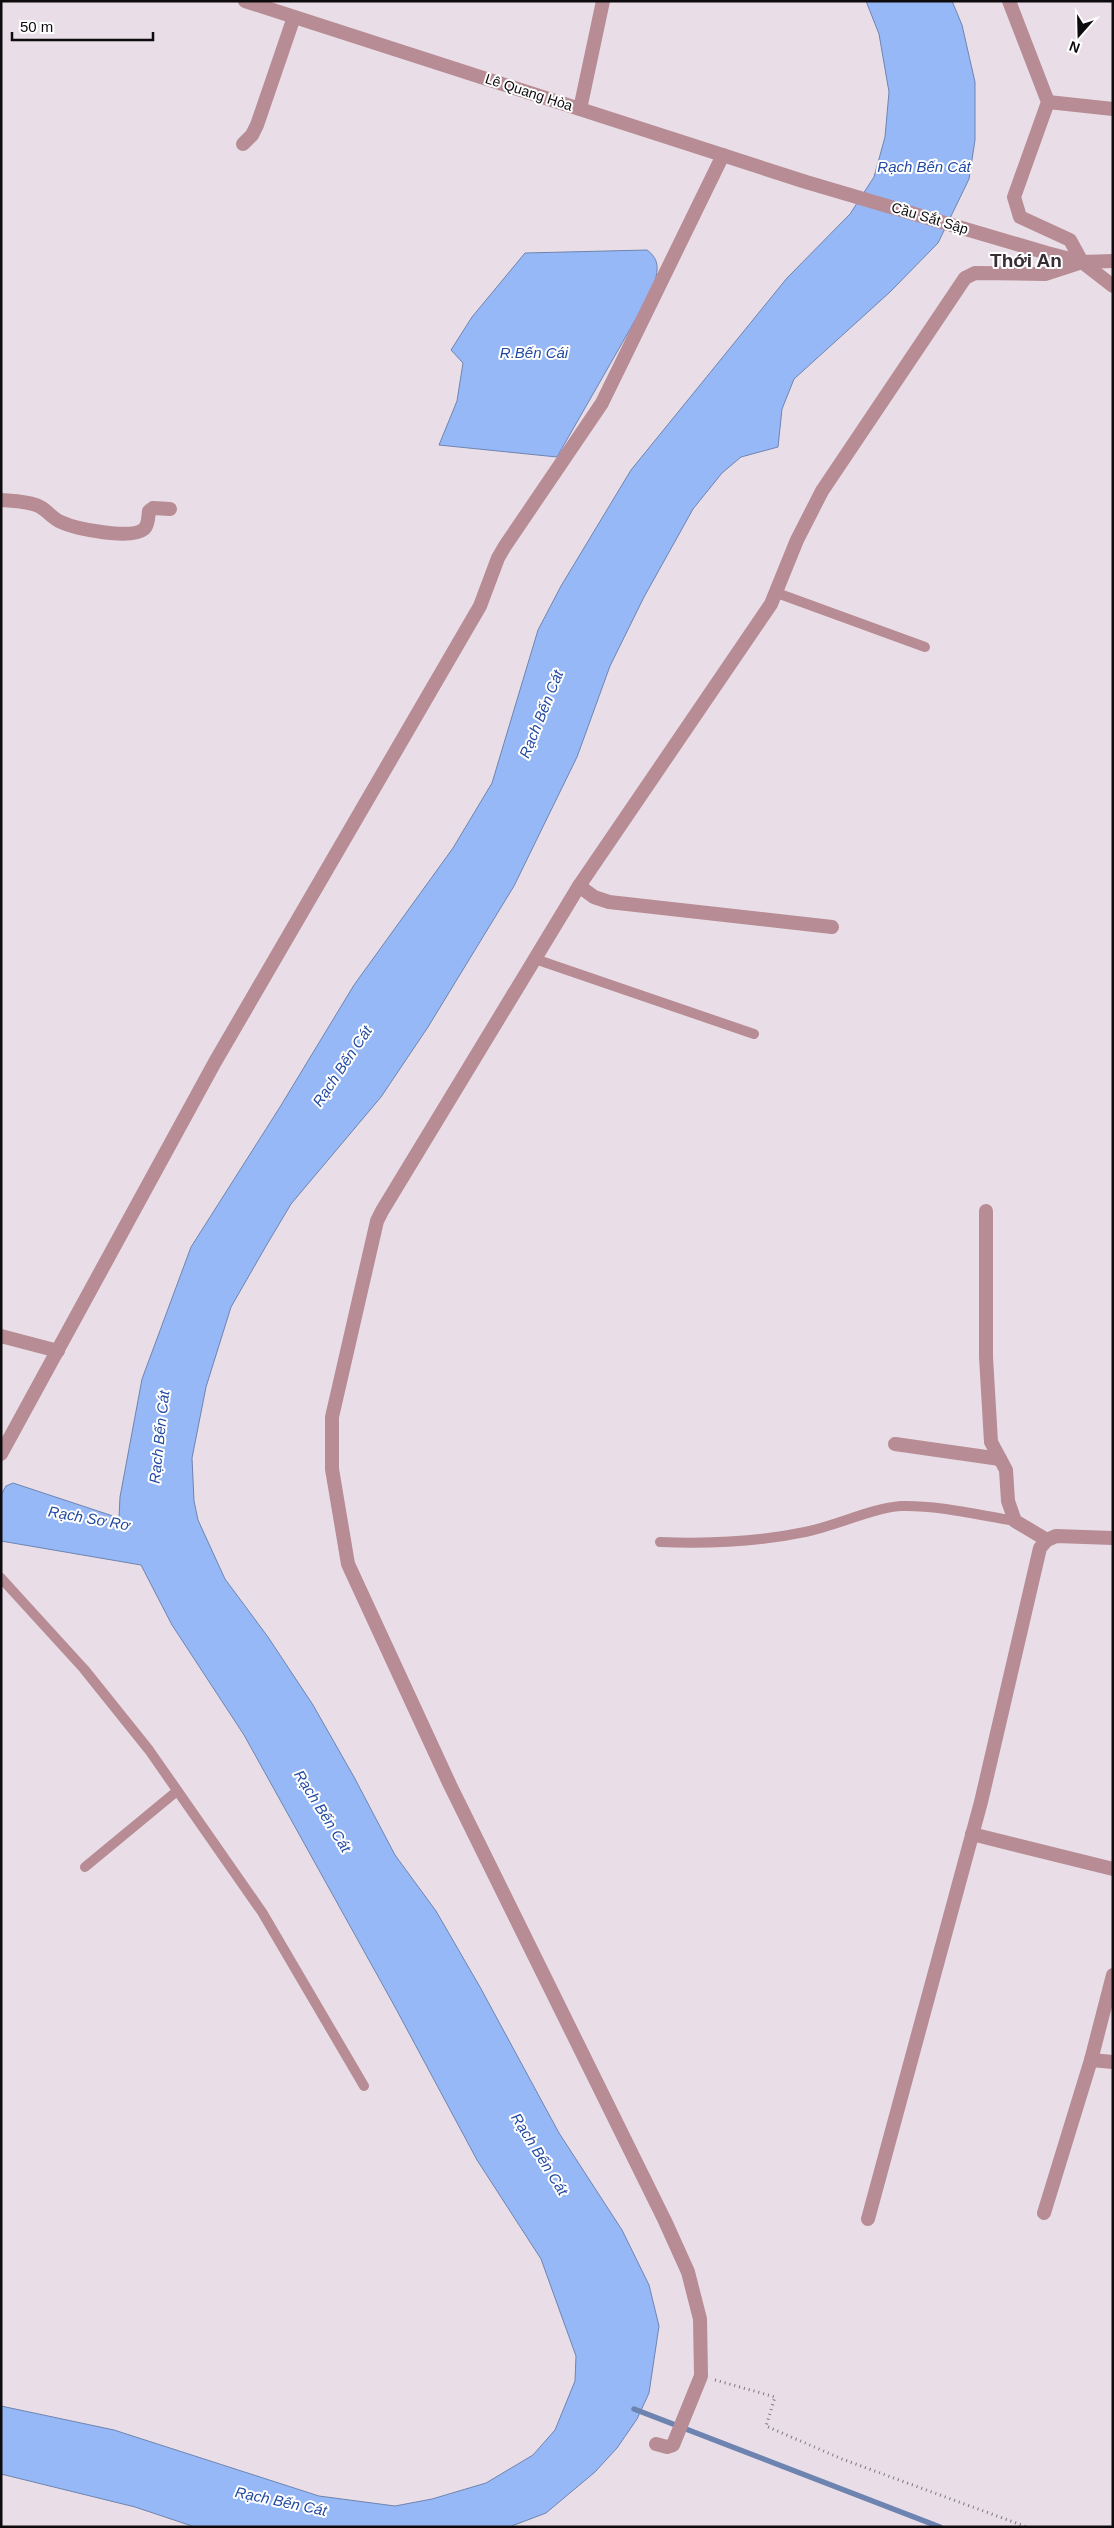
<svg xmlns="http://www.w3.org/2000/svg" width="1114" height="2528" font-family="Helvetica,sans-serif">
	<rect width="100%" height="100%" fill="#e9dee7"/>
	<g fill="#97b8f6" stroke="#6e84b0">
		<polygon points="866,1 952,1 962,25 975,82 975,140 969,179 938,243 890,292 794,379 782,409 778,447 741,457 722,473 693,509 644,597 610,666 577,757 514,886 428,1027 381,1097 291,1204 266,1246 231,1307 206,1387 192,1458 194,1501 198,1520 225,1579 268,1637 313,1705 354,1777 395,1855 436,1911 480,1987 559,2133 622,2230 649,2285 659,2326 649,2393 637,2419 617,2448 595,2472 546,2513 509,2527 195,2527 135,2507 1,2474 1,2406 114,2430 319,2496 395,2506 432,2499 486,2483 533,2455 555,2430 575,2381 576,2356 541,2259 477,2160 395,2007 244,1735 172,1625 141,1565 1,1541 1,1495 6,1486 13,1483 119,1518 120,1497 142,1379 191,1247 280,1107 354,985 453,848 492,783 538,630 561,586 631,470 787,278 850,214 874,177 885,137 889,92 879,34"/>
		<path d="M647,250C662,261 657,273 653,289L557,457L439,445L457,401L463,363L451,350L472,317L525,253Z"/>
	</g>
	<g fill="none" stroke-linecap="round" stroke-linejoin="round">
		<polyline stroke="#6e84b0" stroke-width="5.5" points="634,2409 940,2527"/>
		<polyline stroke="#7e777d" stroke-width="3" stroke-dasharray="1 4" stroke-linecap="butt" points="715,2380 775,2397 766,2426 842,2459 1027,2527"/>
		<g stroke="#b78c94" stroke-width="10">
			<polyline points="777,593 925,647"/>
			<polyline points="535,959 754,1034"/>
			<path d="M660,1542C709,1544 757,1542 805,1532C835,1526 872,1508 901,1506C938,1505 978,1515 1015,1521"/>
			<polyline points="1,1578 84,1669 149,1750 262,1912 364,2086"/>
			<polyline points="85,1867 177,1791"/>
		</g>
		<g stroke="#b78c94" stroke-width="14">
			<polyline points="1048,102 1113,109"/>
			<polyline points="580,109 603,1"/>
			<polyline points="243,144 252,135 257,125 294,17"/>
			<path d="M1,500C13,501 25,501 36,505C46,508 51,518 61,522C76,529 131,540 144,529C149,524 148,517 149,511L153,508L170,509"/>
			<polyline points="579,886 594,897 609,902 832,927"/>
			<polyline points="986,1211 986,1357 991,1442 1006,1470 1008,1501 1015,1521 1047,1540"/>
			<polyline points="1,1336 58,1351"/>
			<polyline points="895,1444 1000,1459"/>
			<polyline points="1,1454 215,1062 480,606 498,558 505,546 602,403 723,155"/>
			<polyline points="972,1834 1113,1869"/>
			<polyline points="1091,2060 1113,2062"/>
			<polyline points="1044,2213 1091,2060 1113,1975"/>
			<polyline points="868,2219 981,1802 1040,1548 1047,1540 1056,1536 1113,1538"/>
			<polyline points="656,2444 667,2447 673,2445 701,2376 700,2319 688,2272 665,2221 450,1785 348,1564 332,1469 332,1417 377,1221 382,1211 579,886 771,604 797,540 822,491 965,278 975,273 1045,274 1082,262 1070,240 1020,217 1014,197 1048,102 1009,1"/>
		</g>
		<g stroke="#b78c94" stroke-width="14">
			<polyline points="245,1 806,182 1047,253 1082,262 1113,261"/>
			<polyline points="1082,262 1113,286"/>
		</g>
	</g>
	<g text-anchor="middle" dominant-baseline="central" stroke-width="4" stroke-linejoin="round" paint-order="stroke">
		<g font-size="14" fill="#0e0b0e" stroke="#fff">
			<text transform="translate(529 92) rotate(18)">Lê Quang Hòa</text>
			<text transform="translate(930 218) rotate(17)">Cầu Sắt Sập</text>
		</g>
		<g font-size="15" font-style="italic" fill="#224aa2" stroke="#fff">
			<text x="924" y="166">Rạch Bến Cát</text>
			<text x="534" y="352">R.Bến Cái</text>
			<text transform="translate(541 714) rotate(-68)">Rạch Bến Cát</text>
			<text transform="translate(342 1066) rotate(-56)">Rạch Bến Cát</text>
			<text transform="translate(159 1437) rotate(-84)">Rạch Bến Cát</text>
			<text transform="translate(89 1518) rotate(10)">Rạch Sơ Rơ</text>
			<text transform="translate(323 1811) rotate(58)">Rạch Bến Cát</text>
			<text transform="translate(540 2154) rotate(58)">Rạch Bến Cát</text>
			<text transform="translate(281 2501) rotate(12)">Rạch Bến Cát</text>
		</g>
		<g font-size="19" font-weight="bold" fill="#362e34" stroke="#fff">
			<text x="1026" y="260">Thới An</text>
		</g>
	</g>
	<rect width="1114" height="2528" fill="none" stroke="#0e0b0e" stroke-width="5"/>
	<g transform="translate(1079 35) rotate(200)" stroke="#ffffff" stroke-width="4" paint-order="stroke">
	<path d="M0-4L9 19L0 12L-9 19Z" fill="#0e0b0e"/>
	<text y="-8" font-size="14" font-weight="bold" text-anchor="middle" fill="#0e0b0e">N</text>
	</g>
	<path d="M12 32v8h141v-8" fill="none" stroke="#0e0b0e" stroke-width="2.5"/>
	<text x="20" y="32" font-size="15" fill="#0e0b0e" stroke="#ffffff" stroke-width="4" paint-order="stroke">50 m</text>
</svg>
